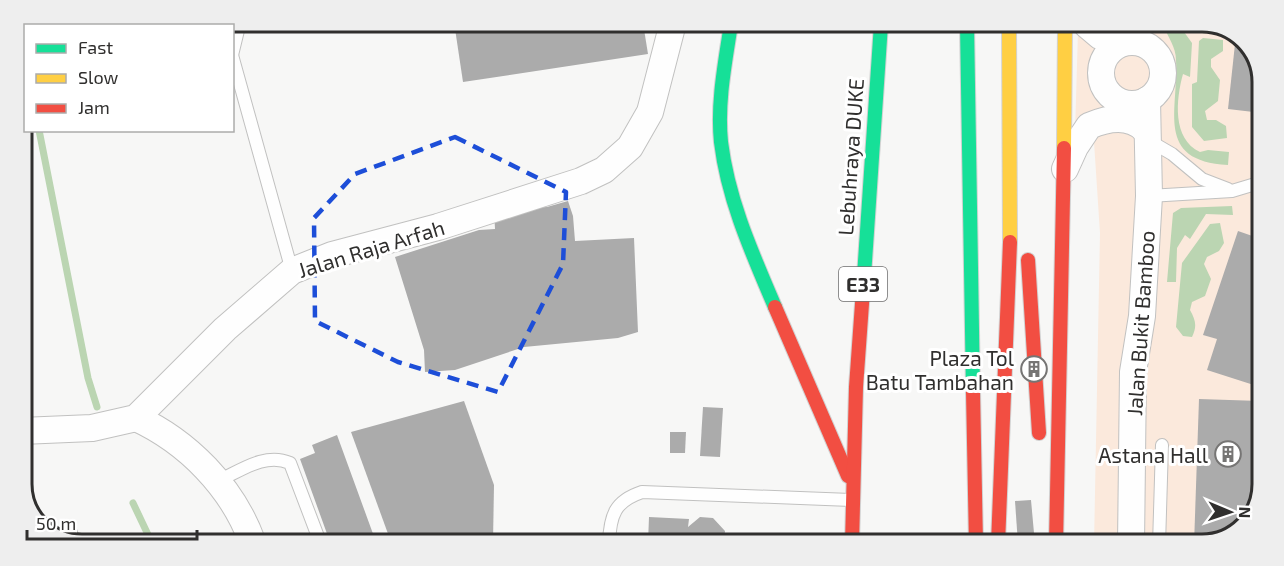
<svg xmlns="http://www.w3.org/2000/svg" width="1284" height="566" font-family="'Exo 2',sans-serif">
	<rect width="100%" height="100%" fill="#f7f7f6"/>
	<path fill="#fbe9dc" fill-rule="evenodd" d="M1098,25L1225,26L1251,45L1263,77L1258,507L1236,535L1203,545H1094L1100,233L1094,142L1096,110L1075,133L1078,31ZM1098,53L1097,93L1096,94L1090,89V68Z"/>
	<g fill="#bbd5b2">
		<path d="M1163,25H1179L1192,43L1190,77L1183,74C1176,99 1172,139 1200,152L1208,150L1229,152L1228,165C1154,161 1179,110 1176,60C1176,47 1168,37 1163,25Z"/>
		<polygon points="1203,38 1223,40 1223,51 1211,59 1211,67 1220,80 1218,101 1205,111 1207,120 1216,120 1226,126 1227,138 1204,141 1192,127 1192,84 1197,82 1199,41"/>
		<polygon points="1232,206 1233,215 1206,214 1190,239 1185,235 1177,248 1176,282 1167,282 1173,213 1181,208"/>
		<path d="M1220,223L1224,243L1219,251L1207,257L1204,264L1211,279L1205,296L1192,302L1190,310C1196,321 1197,326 1192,337L1183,336L1176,327L1182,263L1210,224Z"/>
	</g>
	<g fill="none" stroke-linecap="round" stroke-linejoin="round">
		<g stroke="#bbd5b2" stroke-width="7">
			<polyline points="39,130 88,378 97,407"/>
			<polyline points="133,503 151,541"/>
		</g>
	</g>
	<g fill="#ababab">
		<polygon points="454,22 643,23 648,54 463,82"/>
		<polygon points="1235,44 1251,46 1263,77 1262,113 1228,109"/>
		<polygon points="568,201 573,216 575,241 634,238 638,332 618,338 524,347 455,370 425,372 424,350 395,257 479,230 495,229 494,210 547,207"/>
		<polygon points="1238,231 1261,239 1260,387 1207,370 1217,339 1203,335"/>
		<polygon points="1199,399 1260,401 1258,507 1236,535 1194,545"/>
		<polygon points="464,401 494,485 493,542 391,542 351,432"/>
		<polygon points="703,407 723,408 720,457 700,456"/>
		<polygon points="670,432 686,432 685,453 670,453"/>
		<polygon points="337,435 376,542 330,542 300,459 315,453 312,445"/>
		<polygon points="1031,500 1035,544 1018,544 1015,501"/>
		<polygon points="649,517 689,519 688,527 700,517 713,518 725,531 724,543 648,543"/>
		<polygon points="75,523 81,541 59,540 49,533"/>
	</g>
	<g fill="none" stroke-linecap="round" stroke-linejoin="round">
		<g stroke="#c1c1c0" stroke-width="14">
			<g id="lane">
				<polyline points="1128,42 1128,25"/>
				<polyline points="232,55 292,271"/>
				<polyline points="232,55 240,22"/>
				<polyline points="1148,140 1172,154 1202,179 1228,189"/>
				<polyline points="1149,196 1232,191 1262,182"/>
				<path d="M218,481C240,471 265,452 290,463L320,542"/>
				<path d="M609,543C610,515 615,501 642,492L851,500"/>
				<polyline points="1159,545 1162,445"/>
			</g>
		</g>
		<g stroke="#c1c1c0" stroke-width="28">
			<g id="street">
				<polyline points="1087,25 1100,36 1119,44"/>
				<circle cx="1132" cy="73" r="31"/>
				<path d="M1065,169L1075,147L1089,126C1108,118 1130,114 1145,130"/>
				<path d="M136,418C188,442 232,487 252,541"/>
				<polyline points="21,431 92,428 136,418 225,329 292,271 332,255 438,227 581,181 604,170 630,147 650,112 673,23"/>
				<polyline points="1131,545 1133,372 1142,316 1149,196 1147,100"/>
			</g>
		</g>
		<g stroke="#d2d2d2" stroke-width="16">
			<g id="fast">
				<path d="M731,24C725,63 717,103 721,142C728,200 752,253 775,307"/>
				<polyline points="967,24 973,391"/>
				<polyline points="864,276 881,24"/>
			</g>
		</g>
		<g stroke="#d2d2d2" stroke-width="16">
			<g id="slow">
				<polyline points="1009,25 1010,242"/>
				<polyline points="1064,148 1065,25"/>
			</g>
		</g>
		<g stroke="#d2d2d2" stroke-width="16">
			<g id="jam">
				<polyline points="1028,260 1039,433"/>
				<polyline points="775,307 848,476"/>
				<polyline points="973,391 976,544"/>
				<polyline points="852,544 856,387 864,276"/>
				<polyline points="998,544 1010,242"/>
				<polyline points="1056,544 1064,148"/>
			</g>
		</g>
		<use href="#lane" stroke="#fefefe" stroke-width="12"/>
		<use href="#street" stroke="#fefefe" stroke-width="26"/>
		<use href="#fast" stroke="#16e098" stroke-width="14"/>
		<use href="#slow" stroke="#ffcf43" stroke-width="14"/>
		<use href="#jam" stroke="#f24e42" stroke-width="14"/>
	</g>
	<path fill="none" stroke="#1d4ed8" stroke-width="4.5" stroke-dasharray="12 8" stroke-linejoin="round" d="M455,137L566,192L563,264L498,392L398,362L315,321L314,218L355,174Z"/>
	<defs>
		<g id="building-ring" transform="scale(1.35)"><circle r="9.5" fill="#fff" stroke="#767574" stroke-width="1.5"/><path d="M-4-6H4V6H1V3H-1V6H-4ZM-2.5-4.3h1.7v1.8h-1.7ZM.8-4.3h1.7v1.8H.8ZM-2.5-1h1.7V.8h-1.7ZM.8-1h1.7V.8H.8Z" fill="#767574"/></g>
	</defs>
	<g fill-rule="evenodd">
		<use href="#building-ring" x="1034" y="369"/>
		<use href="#building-ring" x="1228" y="454"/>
	</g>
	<g text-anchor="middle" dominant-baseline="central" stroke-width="6" stroke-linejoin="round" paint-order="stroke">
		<rect fill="#fff" stroke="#6e6d6d" stroke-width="1.5" x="839" y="267" width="48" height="34" rx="4.5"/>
		<g font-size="20" font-weight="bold" fill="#302f2e">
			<text x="863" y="284">E33</text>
		</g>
		<g font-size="21" fill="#302f2e" stroke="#fff">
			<text transform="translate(850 157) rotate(-86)">Lebuhraya DUKE</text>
			<text transform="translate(371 248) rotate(-17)">Jalan Raja Arfah</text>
			<text transform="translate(1140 323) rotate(-86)">Jalan Bukit Bamboo</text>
		</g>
		<g font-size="21" fill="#302f2e" stroke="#fff" text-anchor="end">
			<text x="1014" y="357">Plaza Tol<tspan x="1014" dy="24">Batu Tambahan</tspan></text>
			<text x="1208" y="454">Astana Hall</text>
		</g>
	</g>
	<path d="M0 0H1284V566H0ZM82 32H1202A50 50 0 0 1 1252 82V484A50 50 0 0 1 1202 534H82A50 50 0 0 1 32 484V82A50 50 0 0 1 82 32Z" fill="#eee" fill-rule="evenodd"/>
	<path fill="none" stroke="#302f2e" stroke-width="3" d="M82 32H1202A50 50 0 0 1 1252 82V484A50 50 0 0 1 1202 534H82A50 50 0 0 1 32 484V82A50 50 0 0 1 82 32Z"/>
	<rect x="24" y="24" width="210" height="108" fill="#ffffff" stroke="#acacab" stroke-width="1.5"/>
	<rect x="36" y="44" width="30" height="9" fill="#16e098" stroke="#acacab" stroke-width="1.5"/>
	<text x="78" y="54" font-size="18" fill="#302f2e">Fast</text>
	<rect x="36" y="74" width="30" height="9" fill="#ffcf43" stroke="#acacab" stroke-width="1.5"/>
	<text x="78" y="84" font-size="18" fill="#302f2e">Slow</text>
	<rect x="36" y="104" width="30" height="9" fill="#f24e42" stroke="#acacab" stroke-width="1.5"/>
	<text x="78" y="114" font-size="18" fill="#302f2e">Jam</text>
	<g transform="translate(1230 512) rotate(92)" stroke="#ffffff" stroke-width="4.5" paint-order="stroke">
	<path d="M0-4.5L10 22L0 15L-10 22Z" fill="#302f2e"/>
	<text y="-9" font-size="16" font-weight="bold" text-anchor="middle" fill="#302f2e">N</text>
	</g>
	<path d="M27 530v9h170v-9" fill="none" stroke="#302f2e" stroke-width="3"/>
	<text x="36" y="530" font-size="18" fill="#302f2e" stroke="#ffffff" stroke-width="4.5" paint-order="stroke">50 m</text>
</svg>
